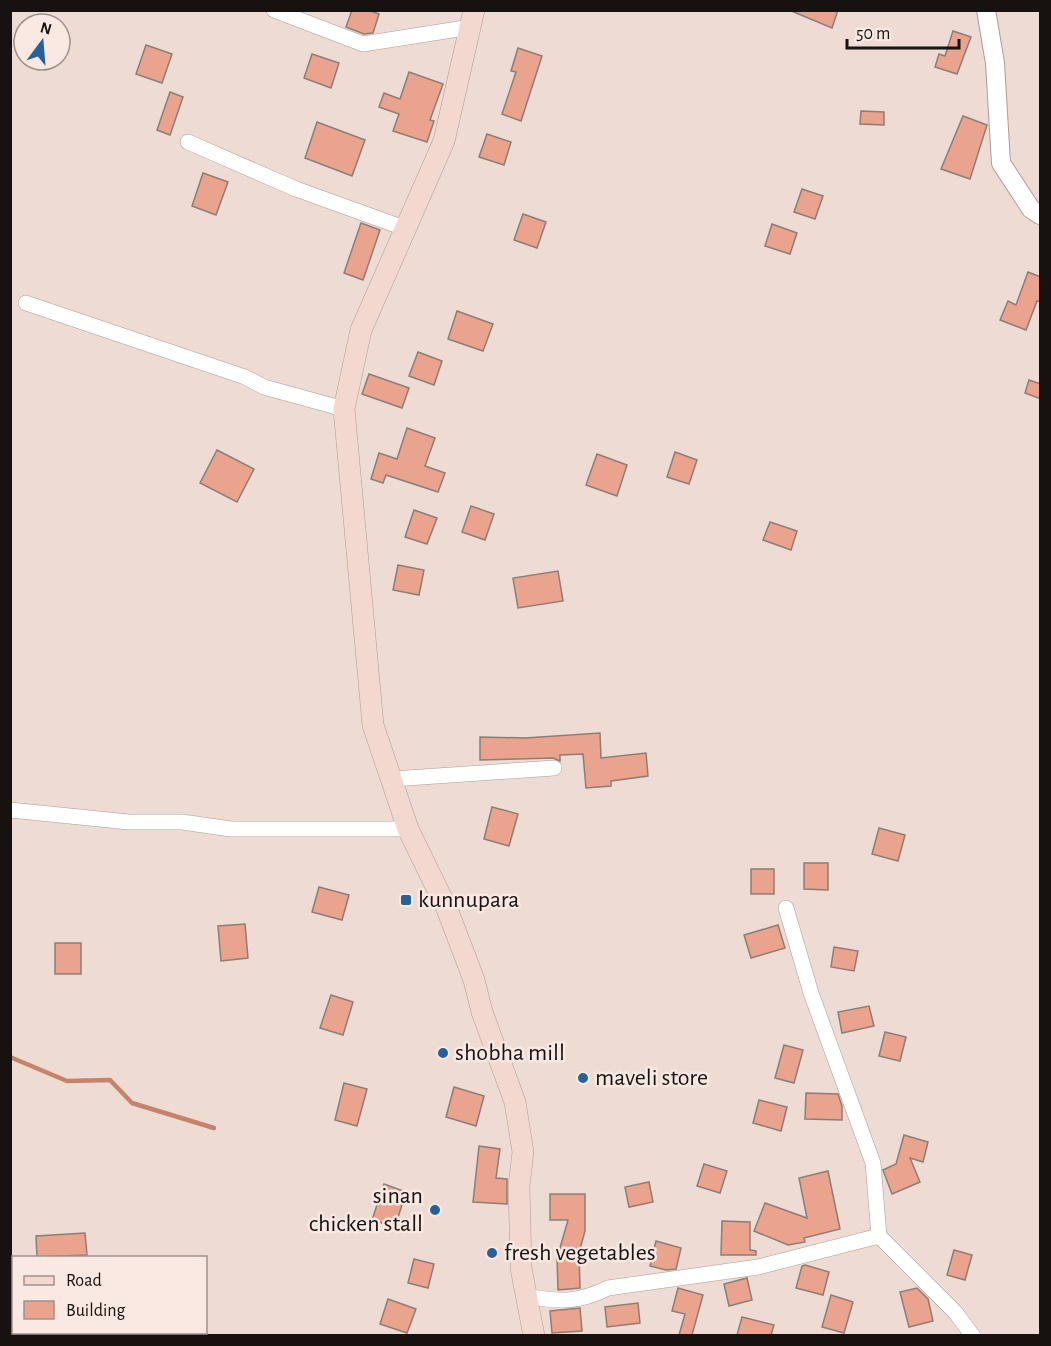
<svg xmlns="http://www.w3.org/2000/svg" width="1051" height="1346" font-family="'Alegreya Sans',sans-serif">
	<rect width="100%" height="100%" fill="#eddbd4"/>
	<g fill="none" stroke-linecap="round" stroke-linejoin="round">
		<polyline stroke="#c6836c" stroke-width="4.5" points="10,1057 67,1081 110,1080 132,1103 214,1128"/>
	</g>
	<g fill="#eaa38c" stroke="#8e7d77" stroke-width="1.5">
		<polygon points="352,10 368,10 379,14 373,33 364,34 346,27"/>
		<polygon points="789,10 838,10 832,28"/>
		<polygon points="953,31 971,37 957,74 935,67 939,54 945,56"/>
		<polygon points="146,45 172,54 162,83 136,74"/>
		<polygon points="518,48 542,56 521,121 502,114 516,72 511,71"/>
		<polygon points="312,54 339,63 331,88 304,78"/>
		<polygon points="409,72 443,84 430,120 434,121 427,142 393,131 399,114 379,107 384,93 400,99"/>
		<polygon points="170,92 183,97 170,135 157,130"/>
		<polygon points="861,111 884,112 884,125 860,124"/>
		<polygon points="963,116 987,125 970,179 941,169"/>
		<polygon points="317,122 365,140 352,176 305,158"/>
		<polygon points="487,134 511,142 504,165 479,157"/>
		<polygon points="203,173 228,182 216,215 192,206"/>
		<polygon points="802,189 823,196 815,219 794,212"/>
		<polygon points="523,214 546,222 537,248 514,240"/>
		<polygon points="361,223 380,230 363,280 344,273"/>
		<polygon points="772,224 797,233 790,254 765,246"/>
		<polygon points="1028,272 1041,277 1041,302 1037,301 1026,330 1000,320 1008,301 1016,305"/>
		<polygon points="457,311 493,324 483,351 448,339"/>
		<polygon points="418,352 442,361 434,385 409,376"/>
		<polygon points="369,374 409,388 402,408 362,394"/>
		<polygon points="1029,380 1041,384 1041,399 1025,393"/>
		<polygon points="407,428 435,438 425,466 445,473 438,492 386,475 383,483 371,479 379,453 397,459"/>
		<polygon points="217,450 254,469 237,502 200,483"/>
		<polygon points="675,452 697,460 689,484 667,477"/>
		<polygon points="597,454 627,465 617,496 586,485"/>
		<polygon points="471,506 494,514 485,540 462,532"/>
		<polygon points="414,510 437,518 427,544 405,537"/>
		<polygon points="770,522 797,531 791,550 763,540"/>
		<polygon points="398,565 424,570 419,595 393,590"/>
		<polygon points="558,571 563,601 518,608 513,578"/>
		<polygon points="600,733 601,758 646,753 648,776 611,781 611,786 586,788 583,754 560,755 560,761 553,758 480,760 480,737 525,738"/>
		<polygon points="492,807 518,814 509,846 484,839"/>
		<polygon points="879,828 905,835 898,861 872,854"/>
		<polygon points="804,863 828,863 828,890 804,889"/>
		<rect x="751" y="869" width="23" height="25"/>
		<polygon points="319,887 349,895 342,920 312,912"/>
		<polygon points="245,924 248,958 221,961 218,926"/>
		<polygon points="778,925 785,948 751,958 744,935"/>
		<rect x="55" y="943" width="26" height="31"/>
		<polygon points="834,947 858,951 854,971 831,967"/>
		<polygon points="331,995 353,1002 343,1035 320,1028"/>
		<polygon points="869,1006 874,1026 842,1033 838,1012"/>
		<polygon points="885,1032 906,1037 900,1061 879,1056"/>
		<polygon points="784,1045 803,1050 794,1083 775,1078"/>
		<polygon points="344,1083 367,1089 357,1126 335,1120"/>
		<polygon points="454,1087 484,1096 476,1126 446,1117"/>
		<polygon points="806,1093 838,1094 842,1106 842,1120 805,1119"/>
		<polygon points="759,1100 787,1107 781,1131 753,1123"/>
		<polygon points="904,1135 928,1142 923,1162 910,1158 920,1182 892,1194 883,1170 896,1164"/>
		<polygon points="479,1146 500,1149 496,1178 507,1179 507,1204 473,1202"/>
		<polygon points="704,1164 727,1171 720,1193 697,1186"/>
		<polygon points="828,1171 840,1229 804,1238 805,1242 788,1245 754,1231 765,1203 807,1218 799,1178"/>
		<polygon points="649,1182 653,1202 629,1207 625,1187"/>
		<polygon points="384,1184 406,1192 395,1227 372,1220"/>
		<polygon points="550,1194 585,1194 585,1231 579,1253 580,1288 558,1290 557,1258 568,1220 550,1220"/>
		<polygon points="722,1221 750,1222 750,1250 756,1251 756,1255 721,1255"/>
		<polygon points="85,1233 87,1255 37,1257 36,1236"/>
		<polygon points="656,1241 681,1248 676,1269 666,1270 650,1266"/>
		<polygon points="954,1250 972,1255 965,1280 947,1275"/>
		<polygon points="414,1259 434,1264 428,1288 408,1283"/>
		<polygon points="805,1265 829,1272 823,1295 796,1288 802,1266"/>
		<polygon points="747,1278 752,1300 729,1306 724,1284"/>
		<polygon points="678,1288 703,1295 692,1335 679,1335 685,1314 672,1311"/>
		<polygon points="917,1288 928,1299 933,1321 909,1327 900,1292"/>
		<polygon points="831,1295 853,1302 844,1333 822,1327"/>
		<polygon points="388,1299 416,1309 407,1333 380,1324"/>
		<polygon points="638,1303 640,1323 607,1327 605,1307"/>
		<polygon points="580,1308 582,1331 552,1333 550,1311"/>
		<polygon points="742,1317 774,1325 771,1335 737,1335"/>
	</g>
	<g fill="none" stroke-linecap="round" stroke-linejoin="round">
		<g stroke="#ad9c96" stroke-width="16">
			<g id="minor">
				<polyline points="274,10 363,44 471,27"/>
				<polyline points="188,142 296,189 407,229"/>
				<polyline points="26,303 245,377 264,387 344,409"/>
				<polyline points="392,779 554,768"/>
				<polyline points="10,810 129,822 182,822 231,829 408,829"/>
				<polyline points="786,908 811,993 873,1163 879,1236"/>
				<path d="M526,1296C559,1302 578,1303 608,1288L758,1267L879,1236L955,1312L973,1336"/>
			</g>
		</g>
		<g stroke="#ad9c96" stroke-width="20">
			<polyline id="tertiary" points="986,10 995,63 1001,163 1031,209 1040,215"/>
		</g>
		<g stroke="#ad9c96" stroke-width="22">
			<polyline id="secondary" points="474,10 444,141 361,330 344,409 373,725 408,829 447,909 474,980 482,1012 515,1102 523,1152 519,1186 521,1268 534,1336"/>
		</g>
		<use href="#minor" stroke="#fff" stroke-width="15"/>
		<use href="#tertiary" stroke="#fff" stroke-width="18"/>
		<use href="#secondary" stroke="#f2d8cf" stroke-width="21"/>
	</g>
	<g fill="#266299" stroke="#fae8e2" stroke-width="2">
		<rect x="400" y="894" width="12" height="12" rx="3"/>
		<circle cx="443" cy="1053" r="6"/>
		<circle cx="583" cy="1078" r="6"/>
		<circle cx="435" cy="1210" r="6"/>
		<circle cx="492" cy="1253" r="6"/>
	</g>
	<g text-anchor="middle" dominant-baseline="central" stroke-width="5" stroke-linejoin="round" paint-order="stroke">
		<g font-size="24" fill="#17110f" stroke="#fae8e2" text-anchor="start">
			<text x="418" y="900">kunnupara</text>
			<text x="455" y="1053">shobha mill</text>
			<text x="595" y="1078">maveli store</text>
			<text x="423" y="1196" text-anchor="end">sinan<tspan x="423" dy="28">chicken stall</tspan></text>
			<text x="504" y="1253">fresh vegetables</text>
		</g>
	</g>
	<rect width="1051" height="1346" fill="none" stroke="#17110f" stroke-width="24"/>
	<rect x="12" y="1256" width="195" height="78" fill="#fae8e2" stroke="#9f928e" stroke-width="1.5"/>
	<rect x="24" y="1276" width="30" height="9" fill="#f2d8cf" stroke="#9f928e" stroke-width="1.5"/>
	<text x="66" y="1286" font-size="18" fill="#17110f">Road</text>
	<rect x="24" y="1301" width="30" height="18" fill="#eaa38c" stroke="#9f928e" stroke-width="1.5"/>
	<text x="66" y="1316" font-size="18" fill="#17110f">Building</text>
	<g transform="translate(42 42) rotate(16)"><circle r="28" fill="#fae8e2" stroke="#9f928e" stroke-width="1.5"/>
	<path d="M0-4.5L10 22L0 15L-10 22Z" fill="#266299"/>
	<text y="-9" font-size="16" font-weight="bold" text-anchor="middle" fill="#17110f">N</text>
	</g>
	<path d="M847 39v9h112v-9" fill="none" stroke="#17110f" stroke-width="3"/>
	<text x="856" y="39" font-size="18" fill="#17110f" stroke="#fae8e2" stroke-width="4.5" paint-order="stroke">50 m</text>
</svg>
